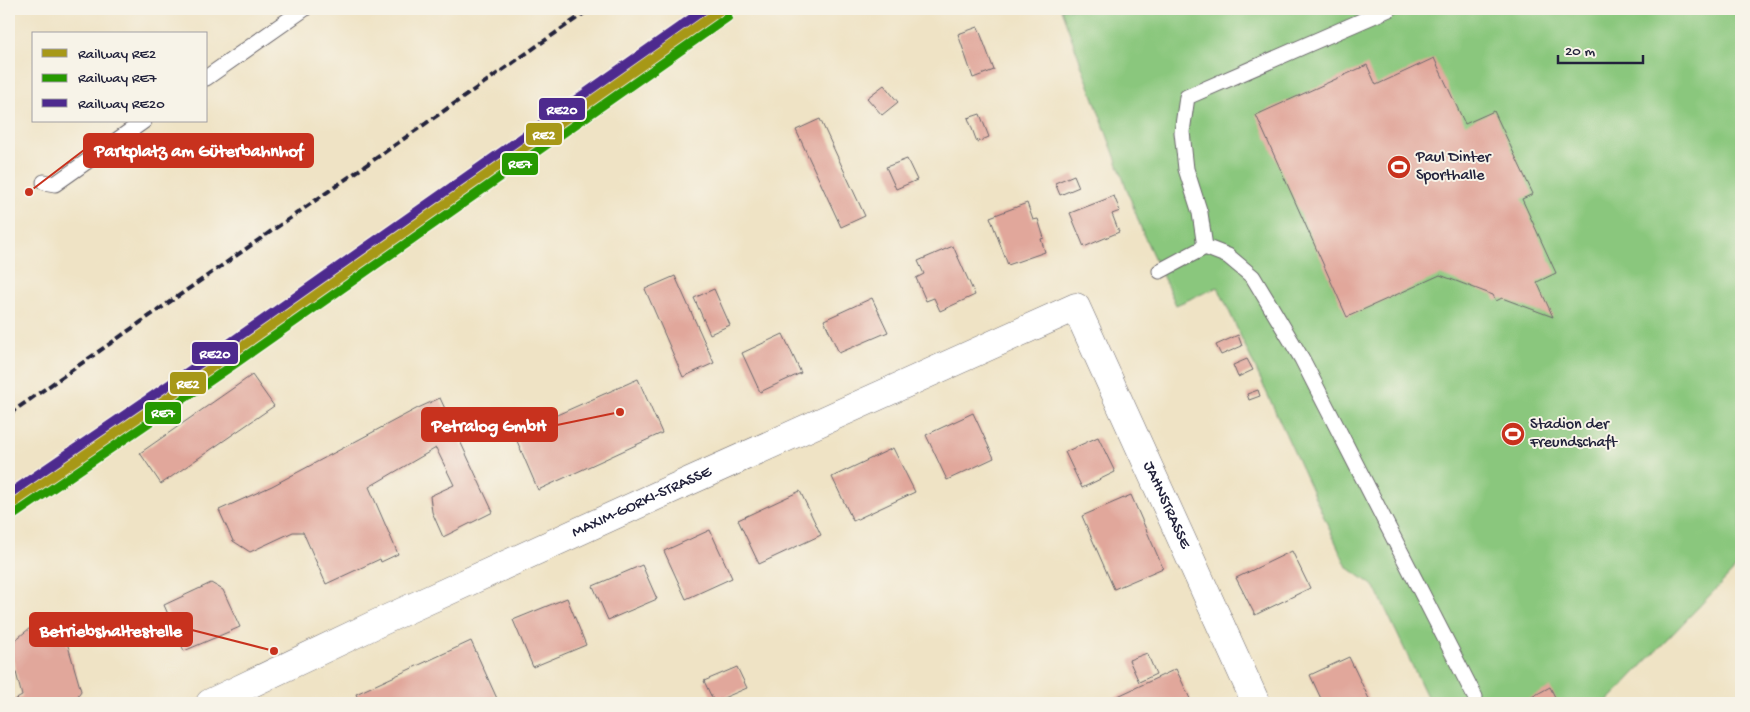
<svg xmlns="http://www.w3.org/2000/svg" width="1750" height="712" font-family="'Gochi Hand',sans-serif">
	<rect width="100%" height="100%" fill="#f7f3e8"/>
	<filter id="ink" filterUnits="userSpaceOnUse"><feTurbulence type="fractalNoise" baseFrequency=".02" numOctaves="2"/><feDisplacementMap in="SourceGraphic" scale="10" xChannelSelector="R" yChannelSelector="G"/><feConvolveMatrix kernelMatrix="1 2 1 2 8 2 1 2 1" color-interpolation-filters="sRGB"/></filter>
	<filter id="wash" filterUnits="userSpaceOnUse"><feTurbulence type="fractalNoise" baseFrequency=".0096" numOctaves="4" result="noise"/><feDisplacementMap in="SourceGraphic" scale="20" xChannelSelector="R" yChannelSelector="G"/><feGaussianBlur stdDeviation="1.12" result="paint"/><feColorMatrix in="noise" values="0 0 0 0 0 0 0 0 0 0 0 0 0 0 0 0 0 1.4 0 .05"/><feComposite in="paint" operator="in"/></filter>
	<g filter="url(#wash)">
		<rect width="100%" height="100%" fill="#efe3c5"/>
		<polygon fill="#8ac77d" stroke="#56745c" points="1061,9 1741,9 1741,563 1606,703 1430,703 1375,587 1347,567 1218,287 1176,305 1144,236"/>
		<g id="blocks">
			<g fill="#e1a79b">
				<polygon points="978,27 994,70 973,78 958,34"/>
				<polygon points="1434,58 1465,124 1494,111 1533,194 1522,199 1556,273 1537,282 1553,317 1502,298 1496,301 1493,295 1440,275 1347,317 1256,115 1367,65 1376,85"/>
				<polygon points="884,85 898,102 882,115 867,98"/>
				<polygon points="980,114 989,137 977,142 968,118"/>
				<polygon points="820,119 865,216 841,227 796,130"/>
				<polygon points="907,159 917,180 896,189 886,167"/>
				<polygon points="1074,175 1079,187 1060,195 1055,183"/>
				<polygon points="1114,196 1120,211 1112,214 1119,232 1084,247 1070,213"/>
				<polygon points="1027,203 1033,220 1038,219 1044,238 1041,239 1045,252 1008,265 990,217"/>
				<polygon points="953,246 975,295 940,311 934,298 926,301 916,278 924,274 918,261"/>
				<polygon points="675,276 714,363 683,377 645,289"/>
				<polygon points="714,289 730,325 710,334 694,298"/>
				<polygon points="872,298 888,332 839,353 824,320"/>
				<polygon points="783,334 801,373 760,392 742,353"/>
				<polygon points="1238,335 1242,346 1221,355 1216,345"/>
				<polygon points="1247,359 1253,370 1238,377 1233,365"/>
				<polygon points="252,375 274,406 161,484 140,453"/>
				<polygon points="638,379 662,433 538,490 514,434"/>
				<polygon points="1258,390 1260,396 1249,400 1247,394"/>
				<polygon points="440,398 493,512 443,537 432,512 430,496 454,485 436,448 369,487 398,554 381,562 380,559 326,584 303,532 293,532 250,552 233,541 219,510 272,486 418,408"/>
				<polygon points="973,413 994,458 947,480 926,435"/>
				<polygon points="1098,437 1115,472 1082,488 1065,452"/>
				<polygon points="893,448 915,492 853,521 832,477"/>
				<polygon points="800,491 821,535 759,564 738,520"/>
				<polygon points="1131,495 1163,568 1114,589 1082,516"/>
				<polygon points="710,530 732,578 686,599 664,551"/>
				<polygon points="1292,551 1310,588 1255,615 1236,578"/>
				<polygon points="642,565 657,599 608,620 593,586"/>
				<polygon points="211,583 223,590 240,627 184,651 164,605"/>
				<polygon points="567,598 586,645 533,667 513,620"/>
				<polygon points="60,618 81,691 73,703 9,703 22,696 9,645 35,624"/>
				<polygon points="471,641 499,703 360,703 356,694"/>
				<polygon points="1147,653 1156,674 1139,682 1129,660"/>
				<polygon points="1349,657 1371,703 1323,703 1310,675"/>
				<polygon points="737,667 747,688 714,702 704,681"/>
				<polygon points="1176,669 1192,703 1103,703"/>
				<polygon points="1550,687 1558,703 1530,703 1528,699"/>
			</g>
		</g>
	</g>
	<g filter="url(#ink)">
		<use href="#blocks" fill-opacity="0" stroke="#6a666b" stroke-width="1"/>
		<g fill="none" stroke-linecap="round" stroke-linejoin="round">
			<g stroke="#6a666b" stroke-width="17">
				<g id="lane">
					<polyline points="206,78 304,9"/>
					<polyline points="44,182 55,184 144,121"/>
					<polyline points="1205,247 1228,256 1253,277 1302,359 1475,697"/>
					<polyline points="1205,247 1200,213 1186,169 1182,132 1187,97 1389,9"/>
					<polyline points="1160,271 1205,247"/>
				</g>
			</g>
			<g stroke="#6a666b" stroke-width="29">
				<g id="street">
					<path id="s1" d="M210,703L378,623L665,492L1076,307L1256,703"/>
				</g>
			</g>
			<use href="#lane" stroke="#fff" stroke-width="15"/>
			<use href="#street" stroke="#fff" stroke-width="28"/>
			<polyline stroke="#22223b" stroke-width="4" stroke-dasharray="8 4" stroke-linecap="butt" points="9,414 590,9"/>
			<g stroke="#f7f3e8" stroke-width="12">
				<polyline id="rail-1" points="9,506 230,355 722,9"/>
			</g>
			<g stroke="#f7f3e8" stroke-width="12">
				<polyline id="rail-2" points="15,514 236,363 728,17"/>
			</g>
			<g stroke="#f7f3e8" stroke-width="12">
				<polyline id="rail-3" points="9,494 224,347 705,9"/>
			</g>
			<use href="#rail-1" stroke="#a79818" stroke-width="9"/>
			<use href="#rail-2" stroke="#269900" stroke-width="9"/>
			<use href="#rail-3" stroke="#4e2a8e" stroke-width="9"/>
		</g>
	</g>
	<defs>
		<g id="stadium-disc" transform="scale(1.25)"><circle r="9.5" fill="#c8321e" stroke="#f7f3e8"/><path d="M0-5a6.5 5 0 1 0 0 10a6.5 5 0 1 0 0-10ZM-3.5-1.8h7v3.6h-7Z" fill="#fff"/></g>
	</defs>
	<g fill-rule="evenodd">
		<use href="#stadium-disc" x="1399" y="167"/>
		<use href="#stadium-disc" x="1513" y="434"/>
	</g>
	<g text-anchor="middle" dominant-baseline="central" stroke-width="4" stroke-linejoin="round" paint-order="stroke">
		<g font-size="16" fill="#22223b" stroke="#f7f3e8" text-anchor="start">
			<text x="1416" y="158">Paul Dinter<tspan x="1416" dy="18">Sporthalle</tspan></text>
			<text x="1530" y="425">Stadion der<tspan x="1530" dy="18">Freundschaft</tspan></text>
		</g>
		<g font-size="16" fill="#22223b" stroke="#f7f3e8">
			<text stroke="none"><textPath href="#s1" startOffset="476">MAXIM-GORKI-STRASSE</textPath></text>
			<text stroke="none"><textPath href="#s1" startOffset="1170">JAHNSTRASSE</textPath></text>
		</g>
	</g>
	<path fill="none" stroke="#c8321e" stroke-width="2" d="M29 192L84 150M620 412L557 425M274 651L192 630"/>
	<g fill="#c8321e" stroke="#f7f3e8" stroke-width="2">
		<circle cx="29" cy="192" r="5"/>
		<circle cx="620" cy="412" r="5"/>
		<circle cx="274" cy="651" r="5"/>
	</g>
	<g fill="#c8321e" stroke="#c8321e" stroke-width="2">
		<rect x="84" y="134" width="229" height="33" rx="5"/>
		<rect x="422" y="408" width="135" height="33" rx="5"/>
		<rect x="30" y="613" width="162" height="33" rx="5"/>
	</g>
	<g font-size="18" text-anchor="middle" font-weight="bold" fill="#fff">
		<text x="199" y="156">Parkplatz am Güterbahnhof</text>
		<text x="489" y="431">Petralog GmbH</text>
		<text x="111" y="636">Betriebshaltestelle</text>
	</g>
	<g stroke="#f7f3e8" stroke-width="2">
		<rect x="538" y="97" width="48" height="24" rx="5" fill="#4e2a8e"/>
		<rect x="525" y="122" width="38" height="24" rx="5" fill="#a79818"/>
		<rect x="501" y="152" width="38" height="24" rx="5" fill="#269900"/>
		<rect x="191" y="341" width="48" height="24" rx="5" fill="#4e2a8e"/>
		<rect x="169" y="371" width="38" height="24" rx="5" fill="#a79818"/>
		<rect x="144" y="401" width="38" height="24" rx="5" fill="#269900"/>
	</g>
	<g font-size="14" text-anchor="middle" font-weight="bold" fill="#fff">
		<text x="562" y="114">RE20</text>
		<text x="544" y="139">RE2</text>
		<text x="520" y="168">RE7</text>
		<text x="215" y="358">RE20</text>
		<text x="188" y="388">RE2</text>
		<text x="163" y="417">RE7</text>
	</g>
	<rect width="1750" height="712" fill="none" stroke="#f7f3e8" stroke-width="30"/>
	<rect x="32" y="32" width="175" height="90" fill="#f7f3e8" stroke="#a29fa3"/>
	<rect x="42" y="49" width="25" height="8" fill="#a79818" stroke="#a29fa3"/>
	<text x="78" y="58" font-size="15" fill="#22223b">Railway RE2</text>
	<rect x="42" y="74" width="25" height="8" fill="#269900" stroke="#a29fa3"/>
	<text x="78" y="82" font-size="15" fill="#22223b">Railway RE7</text>
	<rect x="42" y="99" width="25" height="8" fill="#4e2a8e" stroke="#a29fa3"/>
	<text x="78" y="108" font-size="15" fill="#22223b">Railway RE20</text>
	<path d="M1558 55v8h85v-8" fill="none" stroke="#22223b" stroke-width="2.5"/>
	<text x="1565" y="55" font-size="15" fill="#22223b" stroke="#f7f3e8" stroke-width="4" paint-order="stroke">20 m</text>
</svg>
